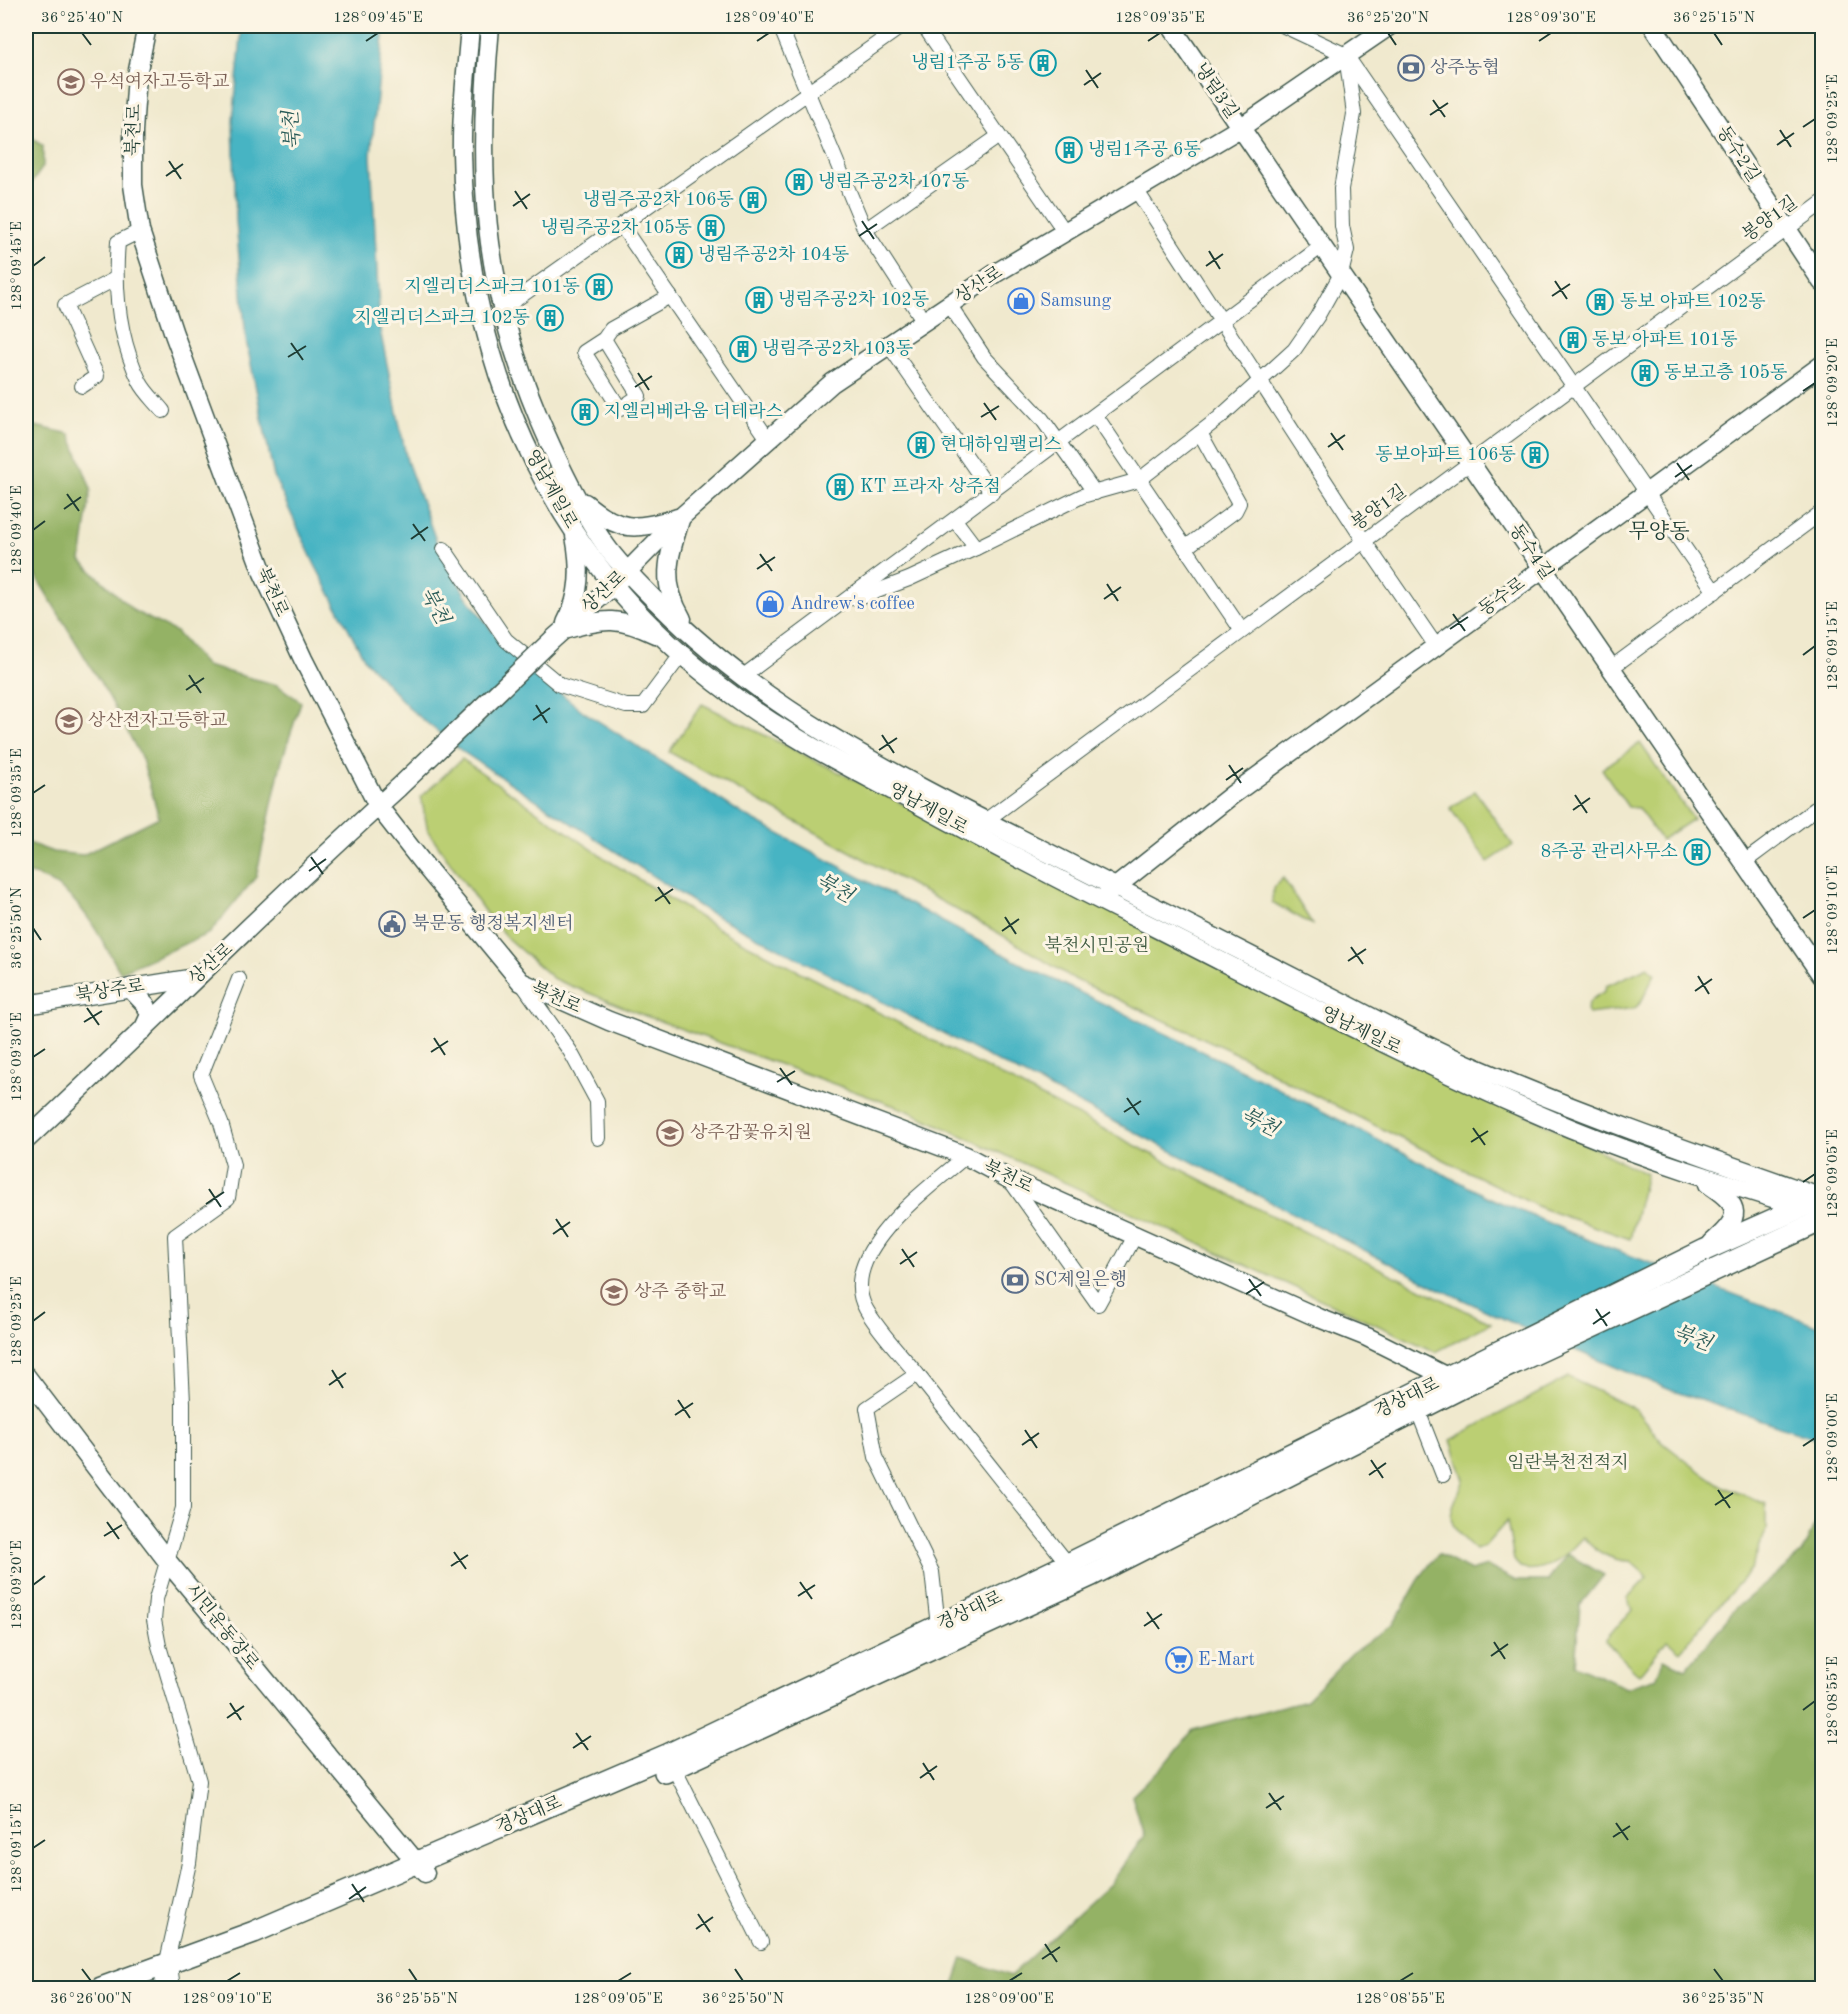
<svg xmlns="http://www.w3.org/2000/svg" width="1848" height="2014" font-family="'Old Standard TT','Noto Serif KR',serif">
	<rect width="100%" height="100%" fill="#fcf5e5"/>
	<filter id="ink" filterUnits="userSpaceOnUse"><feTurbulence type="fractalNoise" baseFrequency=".0167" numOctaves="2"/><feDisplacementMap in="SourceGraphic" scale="12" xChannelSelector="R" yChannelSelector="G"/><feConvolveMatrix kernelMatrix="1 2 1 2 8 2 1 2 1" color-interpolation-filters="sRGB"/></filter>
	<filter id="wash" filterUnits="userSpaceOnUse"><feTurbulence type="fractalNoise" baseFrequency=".008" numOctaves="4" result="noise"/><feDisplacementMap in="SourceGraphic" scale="24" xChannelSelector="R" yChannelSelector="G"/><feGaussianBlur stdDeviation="1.35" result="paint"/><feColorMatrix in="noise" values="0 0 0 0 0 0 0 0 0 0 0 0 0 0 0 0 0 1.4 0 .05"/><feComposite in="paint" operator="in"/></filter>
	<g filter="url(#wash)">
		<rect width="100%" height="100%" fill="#f0e9ce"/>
		<g fill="#bbcf73" stroke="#6d8654" stroke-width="1.5">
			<polygon points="702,704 1646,1174 1630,1239 1541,1208 1294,1085 1240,1055 1076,980 997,932 669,752"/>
			<polygon points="1640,743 1693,819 1661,840 1638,808 1628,807 1602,769"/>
			<polygon points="462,759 609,861 727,934 1258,1209 1491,1323 1436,1352 906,1110 643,1015 554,979 508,939 485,912 428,831 421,797"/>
			<polygon points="1475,791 1513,845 1488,862 1450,808"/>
			<polygon points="1283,878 1313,925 1272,902 1273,889"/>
			<path d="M1648,967L1655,974L1641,1002L1635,1008L1588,1014C1584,1002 1596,996 1605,991L1606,986Z"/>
			<path d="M1568,1377L1635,1409L1662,1442L1690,1464L1722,1486L1766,1504V1530L1751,1569L1680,1651L1667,1640L1639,1675L1605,1641L1632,1609L1627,1598L1648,1577L1630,1561C1612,1561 1594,1551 1583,1537C1567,1555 1545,1575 1520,1568L1514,1560L1507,1521L1485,1546L1476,1550C1441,1520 1449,1516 1464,1480L1451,1440Z"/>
		</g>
		<g fill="#94b265" stroke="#5a784c" stroke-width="1.5">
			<polygon points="26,135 43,146 43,167 26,191"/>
			<path d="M26,424L70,434L91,489L81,561L134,611L176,632L206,666L277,685L301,702L281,763L256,877L210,933L120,972C97,932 76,883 26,873V842L53,852L83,855L159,817L142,759L108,695L26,560Z"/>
			<polygon points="1822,1510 1822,1988 953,1988 963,1958 1010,1976 1110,1884 1144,1836 1132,1796 1168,1761 1193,1730 1306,1700 1352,1653 1393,1625 1421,1576 1438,1554 1471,1571 1487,1566 1516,1581 1548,1581 1567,1554 1604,1575 1580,1605 1575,1665 1626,1688 1656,1678 1664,1659 1686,1669 1736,1608 1801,1554"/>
		</g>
		<polygon fill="#47b4c3" stroke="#33787c" stroke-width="1.5" points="242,26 384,26 371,155 380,330 407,461 438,546 466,596 505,648 584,712 744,815 1027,967 1260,1079 1488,1197 1586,1239 1822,1327 1822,1440 1673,1391 1534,1333 1438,1288 1000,1063 705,910 463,752 411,710 365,660 315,565 274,477 246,340 236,221 233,121"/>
	</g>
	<g filter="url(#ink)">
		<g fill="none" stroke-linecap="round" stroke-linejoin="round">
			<g stroke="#3e574b" stroke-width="16">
				<g id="street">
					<polyline points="780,26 865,230 923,320"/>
					<polyline points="924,26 1065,232"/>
					<polyline points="1284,26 1346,55 1715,592"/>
					<polyline points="1137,191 1364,541 1436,646"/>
					<polyline points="621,225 768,439"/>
					<polyline points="865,230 999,136"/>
					<path d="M140,231L118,242C114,289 119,339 140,382C145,392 156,402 163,411"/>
					<polyline points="949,304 984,357 1042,419 1095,493"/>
					<polyline points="501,310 902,26"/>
					<polyline points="604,339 584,352 620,409 639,396 604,339 611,329 670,296"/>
					<polyline points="888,344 992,493"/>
					<polyline points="82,386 97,376 65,305 115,279"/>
					<polyline points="1096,416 1242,631"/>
					<polyline points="955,520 976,548 1082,496 1139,480 1219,418 1294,350 1317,317 1341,274 1347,250 1342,226 1341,189 1354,114 1346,55"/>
					<polyline points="1185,548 1235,511 1239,503 1200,433"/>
					<polyline points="444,549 506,640 560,685 626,706 643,706 681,655"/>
					<polyline points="856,599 909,579 976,548"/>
					<polyline points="1611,668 1822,512"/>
					<polyline points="742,677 1322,246"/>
					<polyline points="985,821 1822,203"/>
					<polyline points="1743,863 1822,804"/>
					<polyline points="521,982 570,1051 597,1101 598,1138"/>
					<polyline points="1010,1180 1098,1304 1136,1234"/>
					<polyline points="917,1374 1068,1564"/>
					<polyline points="1418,1411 1443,1475"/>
					<path d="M938,1626L932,1572L876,1457L867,1408L917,1374C900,1353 879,1332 866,1309C835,1254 930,1187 966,1156"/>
					<polyline points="671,1762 761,1942"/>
					<polyline points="170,1965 173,1988"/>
					<polyline points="161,1988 189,1863 199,1781 159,1646 154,1620 156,1599 183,1508 183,1402 175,1236 228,1198 233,1165 221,1123 201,1075 239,979"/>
				</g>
			</g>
			<g stroke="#3e574b" stroke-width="21">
				<g id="secondary">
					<polyline points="147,26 137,75 133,131 133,185 140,231 174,334 263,573 303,659 378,806 421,861 521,982 609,1021 966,1156 1009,1179 1319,1318 1367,1337 1457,1382"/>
					<path d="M470,26C467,67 461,110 462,152C464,287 499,418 574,531C629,616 708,684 794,736C833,760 874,780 914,802C991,844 1069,885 1148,924C1287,994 1426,1068 1570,1128C1646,1159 1724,1183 1802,1207"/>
					<path d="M490,26C477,172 481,279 538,416C557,461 578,506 606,546C621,567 640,585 658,603C774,721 930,792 1076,867C1154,907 1232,946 1310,986C1365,1013 1419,1044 1476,1068C1590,1117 1706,1157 1822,1198"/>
					<polyline points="1171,26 1822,976"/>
					<polyline points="1653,26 1822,282"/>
					<path d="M585,503C621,534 636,529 678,518"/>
					<path d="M680,520C668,559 660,582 682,619"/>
					<path d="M566,623C581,595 581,567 575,536"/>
					<path d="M567,629C604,618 620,617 655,634"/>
					<polyline points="552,640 615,584 680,518 832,383 996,273 1240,128 1389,26"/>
					<polyline points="1108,893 1232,795 1822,365"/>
					<polyline points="130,988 146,1005 150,1015 143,1030"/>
					<polyline points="26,1005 195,978"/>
					<path d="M26,1140C151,1024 271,903 398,788"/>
					<path d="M1708,1184C1742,1206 1742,1217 1712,1243"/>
					<polyline points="26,1376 168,1562 425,1873"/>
				</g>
			</g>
			<g stroke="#3e574b" stroke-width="24">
				<g id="primary">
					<polyline points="665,1772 1092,1575 1463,1387 1822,1220"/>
					<polyline points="101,1988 254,1932 667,1755 1068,1564 1705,1250 1822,1198"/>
				</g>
			</g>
			<use href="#street" stroke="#fff" stroke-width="14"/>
			<use href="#secondary" stroke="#fff" stroke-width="18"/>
			<use href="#primary" stroke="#fff" stroke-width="21"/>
			<g stroke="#3e574b" stroke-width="21" stroke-linecap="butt">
				<polyline id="secondary-bridge" points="398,788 552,640"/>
			</g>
			<use href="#secondary-bridge" stroke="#fff" stroke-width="18"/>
		</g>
	</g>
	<path fill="none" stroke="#1f3d34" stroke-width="2" d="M82,33L91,45M1388,33L1396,45M1714,33L1722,45M366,41L378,33M757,41L769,33M1148,41L1160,33M1539,41L1551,33M1086,70L1098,88M1084,85L1101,73M1433,100L1445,117M1430,115L1448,103M1803,127L1815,119M1780,130L1791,147M1777,145L1794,133M169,161L181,179M166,176L183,164M515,191L527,209M513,206L530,194M862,221L874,239M859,236L877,224M1209,251L1220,269M33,266L45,257M1206,266L1223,254M1555,281L1567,299M1552,296L1570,284M291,343L303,360M288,357L306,346M638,373L649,390M635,387L652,376M1803,391L1815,383M984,403L996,420M981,417L999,406M1331,433L1343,450M1328,447L1345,435M1677,463L1689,480M1675,477L1692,465M67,494L79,511M64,509L81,497M413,524L425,541M33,530L45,521M411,539L428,527M760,554L772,571M757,569L775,557M1107,584L1118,601M1104,599L1121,587M1453,614L1465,631M1450,629L1468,617M1803,655L1815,646M189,675L201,693M186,690L204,678M536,705L547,723M533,720L550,708M882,735L894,753M879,750L897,738M1229,765L1241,783M1226,780L1243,768M33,793L45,785M1575,795L1587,813M1573,810L1590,798M311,857L323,874M309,871L326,859M658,887L670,904M655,901L673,889M1005,917L1016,934M1803,918L1815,910M33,928L41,940M1002,931L1019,919M1351,947L1363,964M1348,961L1366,949M1698,976L1709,994M1695,991L1712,979M87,1008L99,1025M84,1022L102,1011M434,1038L445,1055M431,1052L448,1041M33,1057L45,1049M780,1068L792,1085M777,1082L795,1071M1127,1098L1139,1115M1124,1112L1141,1101M1473,1128L1485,1145M1471,1142L1488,1131M1803,1182L1815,1174M209,1189L221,1207M206,1204L224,1192M556,1219L568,1237M553,1234L570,1222M902,1249L914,1267M900,1264L917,1252M1249,1279L1261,1296M1246,1294L1264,1282M1596,1309L1607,1326M33,1321L45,1312M1593,1324L1610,1312M332,1370L343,1388M329,1385L346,1373M678,1400L690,1418M675,1415L693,1403M1025,1430L1037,1448M1022,1445L1039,1433M1803,1446L1815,1438M1371,1460L1383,1478M1369,1475L1386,1463M1718,1490L1730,1508M1715,1505L1733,1493M107,1522L119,1539M104,1536L122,1525M454,1552L466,1569M451,1566L468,1555M800,1582L812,1599M33,1585L45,1576M798,1596L815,1585M1147,1612L1159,1629M1144,1626L1162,1614M1494,1642L1505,1659M1491,1656L1508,1644M230,1703L241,1720M1803,1710L1815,1701M227,1718L244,1706M576,1733L588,1750M573,1748L591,1736M923,1763L934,1780M920,1778L937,1766M1269,1793L1281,1810M1266,1808L1284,1796M1616,1823L1628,1840M1613,1837L1630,1826M33,1848L45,1840M352,1884L364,1902M349,1899L366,1887M698,1914L710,1932M696,1929L713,1917M1045,1944L1057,1962M1042,1959L1060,1947M82,1969L91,1981M409,1969L417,1981M735,1969L743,1981M1714,1969L1723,1981M227,1981L240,1973M618,1981L631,1973M1009,1981L1022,1973M1400,1981L1413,1973"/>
	<defs>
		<g id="building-ring" transform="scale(1.35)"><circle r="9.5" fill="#fcf5e5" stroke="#0f9aa8" stroke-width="1.5"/><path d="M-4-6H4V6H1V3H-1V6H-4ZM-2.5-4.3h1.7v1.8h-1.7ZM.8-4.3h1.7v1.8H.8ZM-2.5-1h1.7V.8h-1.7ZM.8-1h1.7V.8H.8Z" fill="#0f9aa8"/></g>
		<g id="bank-ring" transform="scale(1.35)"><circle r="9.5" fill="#fcf5e5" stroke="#5c6f8a" stroke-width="1.5"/><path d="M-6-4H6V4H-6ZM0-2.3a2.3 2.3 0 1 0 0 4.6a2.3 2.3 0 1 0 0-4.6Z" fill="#5c6f8a"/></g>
		<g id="school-ring" transform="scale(1.35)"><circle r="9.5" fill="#fcf5e5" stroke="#8d6e63" stroke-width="1.5"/><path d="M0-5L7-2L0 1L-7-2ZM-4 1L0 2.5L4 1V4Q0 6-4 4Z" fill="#8d6e63"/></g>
		<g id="shop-ring" transform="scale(1.35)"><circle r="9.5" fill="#fcf5e5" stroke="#3f7fe0" stroke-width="1.5"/><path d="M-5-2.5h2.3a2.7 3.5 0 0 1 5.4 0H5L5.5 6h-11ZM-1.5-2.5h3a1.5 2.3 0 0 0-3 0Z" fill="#3f7fe0"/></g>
		<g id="civic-ring" transform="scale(1.35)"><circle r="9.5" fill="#fcf5e5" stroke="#5c6f8a" stroke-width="1.5"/><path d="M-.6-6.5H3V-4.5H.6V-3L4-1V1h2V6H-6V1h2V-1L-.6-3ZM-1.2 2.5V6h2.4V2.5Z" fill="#5c6f8a"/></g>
		<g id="supermarket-ring" transform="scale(1.35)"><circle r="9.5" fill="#fcf5e5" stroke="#3f7fe0" stroke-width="1.5"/><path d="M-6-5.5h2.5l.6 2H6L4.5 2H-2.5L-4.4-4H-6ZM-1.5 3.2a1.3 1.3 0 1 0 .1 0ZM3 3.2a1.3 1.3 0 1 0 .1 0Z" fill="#3f7fe0"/></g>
	</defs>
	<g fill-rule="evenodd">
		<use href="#building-ring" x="1043" y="63"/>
		<use href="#bank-ring" x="1411" y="68"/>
		<use href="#school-ring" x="71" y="82"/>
		<use href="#building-ring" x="1069" y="150"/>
		<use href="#building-ring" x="799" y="182"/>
		<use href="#building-ring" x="753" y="200"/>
		<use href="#building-ring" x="711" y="228"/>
		<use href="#building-ring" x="679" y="255"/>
		<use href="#building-ring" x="599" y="287"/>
		<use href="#building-ring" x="759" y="300"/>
		<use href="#shop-ring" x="1021" y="301"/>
		<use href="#building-ring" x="1600" y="302"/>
		<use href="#building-ring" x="550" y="318"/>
		<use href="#building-ring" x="1573" y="340"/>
		<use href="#building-ring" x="743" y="349"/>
		<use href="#building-ring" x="1645" y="373"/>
		<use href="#building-ring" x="585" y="412"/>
		<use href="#building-ring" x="921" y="445"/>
		<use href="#building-ring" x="1535" y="455"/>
		<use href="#building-ring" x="840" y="487"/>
		<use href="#shop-ring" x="770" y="604"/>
		<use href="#school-ring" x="69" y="721"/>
		<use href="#building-ring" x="1697" y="852"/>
		<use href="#civic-ring" x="392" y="924"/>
		<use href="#school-ring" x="670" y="1133"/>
		<use href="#bank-ring" x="1015" y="1280"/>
		<use href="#school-ring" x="614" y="1292"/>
		<use href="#supermarket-ring" x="1179" y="1660"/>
	</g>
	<g text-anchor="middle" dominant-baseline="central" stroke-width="6" stroke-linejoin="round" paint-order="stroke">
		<g font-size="18" fill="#0d838f" stroke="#fcf5e5" text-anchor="start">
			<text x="1024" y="63" text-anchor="end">냉림1주공 5동</text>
			<text x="1088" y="150">냉림1주공 6동</text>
			<text x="818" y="182">냉림주공2차 107동</text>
			<text x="734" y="200" text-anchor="end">냉림주공2차 106동</text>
			<text x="692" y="228" text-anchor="end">냉림주공2차 105동</text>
			<text x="698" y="255">냉림주공2차 104동</text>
			<text x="580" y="287" text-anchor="end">지엘리더스파크 101동</text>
			<text x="778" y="300">냉림주공2차 102동</text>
			<text x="1620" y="302">동보 아파트 102동</text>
			<text x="530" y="318" text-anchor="end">지엘리더스파크 102동</text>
			<text x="1592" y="340">동보 아파트 101동</text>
			<text x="762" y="349">냉림주공2차 103동</text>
			<text x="1664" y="373">동보고층 105동</text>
			<text x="604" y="412">지엘리베라움 더테라스</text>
			<text x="940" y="445">현대하임팰리스</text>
			<text x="1516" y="455" text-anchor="end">동보아파트 106동</text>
			<text x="860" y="487">KT 프라자 상주점</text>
			<text x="1678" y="852" text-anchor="end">8주공 관리사무소</text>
		</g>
		<g font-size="18" fill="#4e5e75" stroke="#fcf5e5" text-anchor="start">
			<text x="1430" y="68">상주농협</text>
			<text x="412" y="924">북문동 행정복지센터</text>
			<text x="1034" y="1280">SC제일은행</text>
		</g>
		<g font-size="18" fill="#785e54" stroke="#fcf5e5" text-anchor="start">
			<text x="90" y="82">우석여자고등학교</text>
			<text x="88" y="721">상산전자고등학교</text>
			<text x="690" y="1133">상주감꽃유치원</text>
			<text x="634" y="1292">상주 중학교</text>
		</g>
		<g font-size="18" fill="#1f3d34" stroke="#fcf5e5">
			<text transform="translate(1216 91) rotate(56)">냉림3길</text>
			<text transform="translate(134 130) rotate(-88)">북천로</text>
			<text transform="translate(1738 154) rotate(57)">동수2길</text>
			<text transform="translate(1770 219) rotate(-36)">봉양1길</text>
			<text transform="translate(979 285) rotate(-33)">상산로</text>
			<text transform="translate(551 489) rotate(61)">영남제일로</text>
			<text transform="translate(1379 508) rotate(-36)">봉양1길</text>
			<text transform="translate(1531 552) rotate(56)">동수4길</text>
			<text transform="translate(272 592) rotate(66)">북천로</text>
			<text transform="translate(604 592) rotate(-43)">상산로</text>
			<text transform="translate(1502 597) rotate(-36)">동수로</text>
			<text transform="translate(928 809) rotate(29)">영남제일로</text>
			<text transform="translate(211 964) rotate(-42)">상산로</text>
			<text transform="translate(110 991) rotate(-9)">북상주로</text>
			<text transform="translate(556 998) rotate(24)">북천로</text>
			<text transform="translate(1361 1031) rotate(26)">영남제일로</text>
			<text transform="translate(1008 1177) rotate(26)">북천로</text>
			<text transform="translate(1407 1398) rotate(-26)">경상대로</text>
			<text transform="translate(970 1611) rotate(-25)">경상대로</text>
			<text transform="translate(222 1627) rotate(51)">시민운동장로</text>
			<text transform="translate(529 1815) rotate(-23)">경상대로</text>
		</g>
		<g font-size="18" fill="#366cbe" stroke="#fcf5e5" text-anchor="start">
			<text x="1040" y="301">Samsung</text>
			<text x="790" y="604">Andrew's coffee</text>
			<text x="1198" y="1660">E-Mart</text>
		</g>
		<g font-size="18" fill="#3e5a41" stroke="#fcf5e5">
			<text x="1097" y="946">북천시민공원</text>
			<text x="1568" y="1463">임란북천전적지</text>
		</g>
		<g font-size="20" font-style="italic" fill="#295b58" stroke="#fcf5e5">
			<text transform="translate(293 130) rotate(-94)">북천</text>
			<text transform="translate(434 606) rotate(62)">북천</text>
			<text transform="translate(834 889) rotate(29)">북천</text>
			<text transform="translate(1259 1123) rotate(27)">북천</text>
			<text transform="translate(1692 1339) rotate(21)">북천</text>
		</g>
		<g font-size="21" fill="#1f3d34" stroke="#fcf5e5">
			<text x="1659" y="532">무양동</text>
		</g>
	</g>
	<rect width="1848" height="2014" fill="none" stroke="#fcf5e5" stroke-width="66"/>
	<rect x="33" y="33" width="1782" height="1948" fill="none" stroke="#1f3d34" stroke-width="2"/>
	<g font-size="15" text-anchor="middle" fill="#1f3d34">
		<text x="82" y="22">36°25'40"N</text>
		<text x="378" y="22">128°09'45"E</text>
		<text x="769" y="22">128°09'40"E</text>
		<text x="1160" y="22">128°09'35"E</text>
		<text x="1388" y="22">36°25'20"N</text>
		<text x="1551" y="22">128°09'30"E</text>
		<text x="1714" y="22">36°25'15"N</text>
		<text transform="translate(1832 119) rotate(-90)" y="5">128°09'25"E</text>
		<text transform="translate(16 266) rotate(-90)" y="5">128°09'45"E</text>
		<text transform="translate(1832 383) rotate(-90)" y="5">128°09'20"E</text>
		<text transform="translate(16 530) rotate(-90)" y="5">128°09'40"E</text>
		<text transform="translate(1832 646) rotate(-90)" y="5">128°09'15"E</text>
		<text transform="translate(16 793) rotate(-90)" y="5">128°09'35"E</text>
		<text transform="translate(1832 910) rotate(-90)" y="5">128°09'10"E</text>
		<text transform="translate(16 928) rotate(-90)" y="5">36°25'50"N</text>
		<text transform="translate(16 1057) rotate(-90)" y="5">128°09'30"E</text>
		<text transform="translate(1832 1174) rotate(-90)" y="5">128°09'05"E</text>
		<text transform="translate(16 1321) rotate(-90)" y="5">128°09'25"E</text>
		<text transform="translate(1832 1438) rotate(-90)" y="5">128°09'00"E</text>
		<text transform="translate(16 1585) rotate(-90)" y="5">128°09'20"E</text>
		<text transform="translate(1832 1701) rotate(-90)" y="5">128°08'55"E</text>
		<text transform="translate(16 1848) rotate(-90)" y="5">128°09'15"E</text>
		<text x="91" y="2003">36°26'00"N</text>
		<text x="227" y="2003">128°09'10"E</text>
		<text x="417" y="2003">36°25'55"N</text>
		<text x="618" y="2003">128°09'05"E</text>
		<text x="743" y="2003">36°25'50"N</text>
		<text x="1009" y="2003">128°09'00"E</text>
		<text x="1400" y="2003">128°08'55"E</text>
		<text x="1723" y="2003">36°25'35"N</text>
	</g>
</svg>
